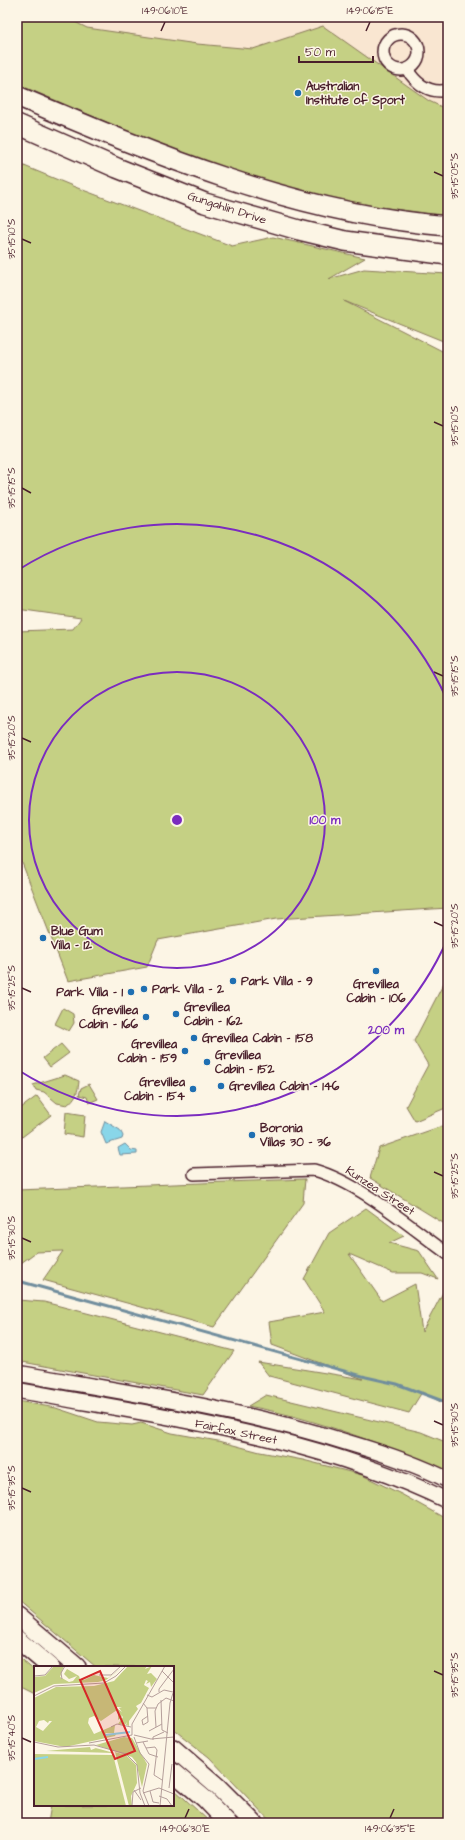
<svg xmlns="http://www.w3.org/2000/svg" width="465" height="1840" font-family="'Architects Daughter',sans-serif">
	<rect width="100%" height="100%" fill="#fcf5e5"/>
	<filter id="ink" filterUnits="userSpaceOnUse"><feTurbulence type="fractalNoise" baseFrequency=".025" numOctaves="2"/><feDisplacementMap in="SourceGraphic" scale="8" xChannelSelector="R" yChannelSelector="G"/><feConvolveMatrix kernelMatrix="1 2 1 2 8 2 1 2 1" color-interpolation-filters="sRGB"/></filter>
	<g filter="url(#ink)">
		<polygon fill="#f9e6d1" points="17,17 448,17 448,207"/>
		<g fill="#c5d084" stroke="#887858">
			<polygon points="17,17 65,17 87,28 197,44 253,49 323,26 429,101 448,110 448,216 326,200 193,159 17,84"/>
			<polygon points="17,163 75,187 232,246 273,237 365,258 329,279 364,269 448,274 448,343 344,301 448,354 448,908 276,919 158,940 147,967 68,981 17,850 17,631 73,629 81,618 17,609"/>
			<polygon points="448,975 448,1107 415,1121 406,1106 428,1065 414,1041"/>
			<polygon points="63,1008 73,1014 74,1023 69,1031 55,1024"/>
			<polygon points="61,1044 69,1053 50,1067 43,1058"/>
			<path d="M65,1075L79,1081C78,1092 76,1098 67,1105L57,1103L44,1092L36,1090L33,1085Z"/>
			<polygon points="89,1084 98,1099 89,1103 87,1097 79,1095 81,1088"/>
			<polygon points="37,1096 51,1115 18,1140 17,1111"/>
			<polygon points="66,1112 85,1115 83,1137 64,1134"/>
			<polygon points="448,1124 448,1226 370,1178 379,1148"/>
			<polygon points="305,1179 303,1203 214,1327 43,1280 63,1251 36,1252 17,1266 17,1190"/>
			<polygon points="366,1208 404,1236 389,1243 419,1251 438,1279 422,1273 393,1273 349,1254 382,1301 415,1284 422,1332 448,1283 448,1406 422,1392 409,1413 269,1376 258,1362 363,1379 272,1345 269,1322 325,1312 304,1279 329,1233"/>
			<polygon points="17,1300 44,1302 234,1351 203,1395 17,1361"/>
			<path d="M266,1395L421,1432L448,1443V1471C383,1445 318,1419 248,1406Z"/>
			<polygon points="17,1401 56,1408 98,1422 132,1425 141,1423 172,1433 218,1441 260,1452 303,1460 362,1475 401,1494 448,1520 448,1823 272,1823 209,1757 173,1729 173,1667 96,1667 17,1600"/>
			<polygon points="17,1656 35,1671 35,1694 17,1685"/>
			<polygon points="173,1788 211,1823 48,1823 51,1805 173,1805"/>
		</g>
		<g fill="#89d6e9" stroke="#708d9d">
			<polygon points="105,1121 120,1130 123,1136 122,1139 106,1144 101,1132"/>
			<polygon points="125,1144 131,1150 137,1151 137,1154 120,1155 118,1148"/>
		</g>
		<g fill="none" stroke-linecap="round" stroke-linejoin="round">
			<polyline stroke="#708d9d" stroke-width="3" points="22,1282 366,1377 397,1384 448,1403"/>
			<g stroke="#4a1f2b" stroke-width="14">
				<g id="street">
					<circle cx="401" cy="52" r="18"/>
					<path d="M407,69C416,84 430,94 448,90"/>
					<path d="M194,1174L314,1170C360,1183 409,1226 448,1254"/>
				</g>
			</g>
			<g stroke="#4a1f2b" stroke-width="18">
				<g id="secondary">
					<path d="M17,1373C128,1393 241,1409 349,1443C383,1453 417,1464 448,1480"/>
					<path d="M17,1390C163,1417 314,1435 448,1501"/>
				</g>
			</g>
			<g stroke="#4a1f2b" stroke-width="20">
				<g id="primary">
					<polyline points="17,1616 77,1667"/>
					<polyline points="17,1639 50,1667"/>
					<polyline points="173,1748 217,1786 254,1823"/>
					<polyline points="173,1772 205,1799 228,1823"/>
				</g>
			</g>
			<g stroke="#4a1f2b" stroke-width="22">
				<g id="highway">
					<path d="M17,96C156,155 296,214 448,226"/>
					<polyline points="17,124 117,168 205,203 299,230 345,241 448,255"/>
				</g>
			</g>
			<use href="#street" stroke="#fcf5e5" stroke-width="11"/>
			<use href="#secondary" stroke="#fcf5e5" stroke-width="15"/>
			<use href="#primary" stroke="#fcf5e5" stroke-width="17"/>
			<use href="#highway" stroke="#fcf5e5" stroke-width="19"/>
		</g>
	</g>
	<path fill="none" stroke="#4a1f2b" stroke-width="1.5" d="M161,31L165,22M366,31L370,22M434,172L443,176M22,239L31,243M434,422L443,426M22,488L31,493M434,672L443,676M22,738L31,742M434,922L443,926M22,988L31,992M434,1172L443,1176M22,1238L31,1242M434,1421L443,1425M22,1488L31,1492M434,1671L443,1675M22,1738L31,1742M185,1818L189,1809M390,1818L394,1809"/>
	<g fill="none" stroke="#7b2cbf" stroke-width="2">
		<circle cx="177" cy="820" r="148"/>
		<path d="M447 940A296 296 0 0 1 18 1070M18 570A296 296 0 0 1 447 700"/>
	</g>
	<g fill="#1f6fb2" stroke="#fcf5e5" stroke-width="1.5">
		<circle cx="298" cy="93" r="4"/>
		<circle cx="43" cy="938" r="4"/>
		<circle cx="376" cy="971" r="4"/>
		<circle cx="233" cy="981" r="4"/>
		<circle cx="144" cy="989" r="4"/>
		<circle cx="131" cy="992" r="4"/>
		<circle cx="176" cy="1014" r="4"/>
		<circle cx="146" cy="1017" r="4"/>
		<circle cx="194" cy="1038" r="4"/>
		<circle cx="185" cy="1051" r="4"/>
		<circle cx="207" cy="1062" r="4"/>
		<circle cx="221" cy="1086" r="4"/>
		<circle cx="193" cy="1089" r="4"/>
		<circle cx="252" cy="1135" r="4"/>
	</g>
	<g text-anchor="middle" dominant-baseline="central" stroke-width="3" stroke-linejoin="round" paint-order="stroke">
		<g font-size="12" font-weight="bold" fill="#4a1f2b" stroke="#fcf5e5" text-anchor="start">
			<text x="306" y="86">Australian<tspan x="306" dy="14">Institute of Sport</tspan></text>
			<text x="51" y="931">Blue Gum<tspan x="51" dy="14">Villa - 12</tspan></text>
			<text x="241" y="981">Park Villa - 9</text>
			<text x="376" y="984" text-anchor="middle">Grevillea<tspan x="376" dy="14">Cabin - 106</tspan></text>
			<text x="152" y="989">Park Villa - 2</text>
			<text x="123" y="992" text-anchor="end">Park Villa - 1</text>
			<text x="184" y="1007">Grevillea<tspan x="184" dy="14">Cabin - 162</tspan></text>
			<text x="138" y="1010" text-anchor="end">Grevillea<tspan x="138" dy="14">Cabin - 166</tspan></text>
			<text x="202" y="1038">Grevillea Cabin - 158</text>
			<text x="177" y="1044" text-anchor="end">Grevillea<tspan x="177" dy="14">Cabin - 159</tspan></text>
			<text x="215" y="1055">Grevillea<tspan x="215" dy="14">Cabin - 152</tspan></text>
			<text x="185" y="1082" text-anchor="end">Grevillea<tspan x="185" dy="14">Cabin - 154</tspan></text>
			<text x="229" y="1086">Grevillea Cabin - 146</text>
			<text x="260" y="1128">Boronia<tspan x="260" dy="14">Villas 30 - 36</tspan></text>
		</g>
		<g font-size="12" fill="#4a1f2b" stroke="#fcf5e5">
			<text transform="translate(227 208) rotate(18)">Gungahlin Drive</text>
			<text transform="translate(380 1191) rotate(33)">Kunzea Street</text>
			<text transform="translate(236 1432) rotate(12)">Fairfax Street</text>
		</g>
	</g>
	<g transform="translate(34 1666)">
		<rect width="140" height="140" fill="#fcf5e5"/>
		<path d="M20,0H30L26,11L35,16L39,15L43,10L35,13L30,8L33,3L45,10L46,13L50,14L60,9L74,12L90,0L72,14L64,16L20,18L0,27V11L11,10ZM94,0H113L111,3L118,0L113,8L117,7L123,13L117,21L116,16L112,18L114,15L112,14L110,19L115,22L107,37L102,40L104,43L95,55V60L92,59L93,56L91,59L84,58L89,51L87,49L88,51L84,54V43L88,46L85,42L88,41H83V44L67,55L60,50L55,52L54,57L60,68L81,59L80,67H72L70,70L82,68L81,70L31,81L0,75V32L22,21L60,20L80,15ZM10,54L14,57L15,55H18L9,65L2,61L5,55ZM90,71L98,72L113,98L108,121L102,96L98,91L62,79ZM56,81L57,84L62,82L58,81L80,87L12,85ZM81,86L92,89L102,99L103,117L97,130L98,140H95ZM0,88L79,89L92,140H0Z" fill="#c5d084" fill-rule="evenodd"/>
		<path fill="none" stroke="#89d6e9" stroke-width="2" d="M71,69L96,66M0,93L14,91"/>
		<path fill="none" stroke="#b59f9b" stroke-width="1" d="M128,5L140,17M65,9H77L87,0M0,10L11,9L19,0M28,13L27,7L31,0M125,26V23L140,3M113,29L118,31L130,24L139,26M0,30L20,20L70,17L82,10L92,0M127,34L128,64L134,67M109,37L113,42H122M113,42L114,55V56L109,59L108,54L114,50M77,61L83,58L97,61M122,61L121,45L124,38L132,32L140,35M115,65L128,58M98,69V58L131,0M100,69L117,73L140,71M100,71L106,87L115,98L109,125L115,140M119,74V71L130,66M0,76L24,81L60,79L92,88L103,99L106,127L111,140M109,76L115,88L124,91M55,77L98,69M102,77L114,75M112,82L121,81L123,84L120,109L128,114M135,122L138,98M100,124L107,134M116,125L119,136L125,137M109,127L125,122L140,128M125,130L133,133L138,140L140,138M98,140L99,126L107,122M126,140L136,37L139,27"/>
		<path fill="#d62828" fill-opacity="0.15" stroke="#d62828" stroke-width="2" d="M66,5L101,85L81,93L46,14Z"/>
		<rect width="140" height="140" fill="none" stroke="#4a1f2b" stroke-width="2"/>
	</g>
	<circle cx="177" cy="820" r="6" fill="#7b2cbf" stroke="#fcf5e5" stroke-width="2"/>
	<g font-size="12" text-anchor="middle" font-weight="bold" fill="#7b2cbf" stroke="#fcf5e5" stroke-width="3" stroke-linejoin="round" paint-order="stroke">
		<text x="325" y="824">100 m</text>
		<text x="386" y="1034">200 m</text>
	</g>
	<rect width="465" height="1840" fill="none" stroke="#fcf5e5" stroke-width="44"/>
	<path d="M299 56v6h74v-6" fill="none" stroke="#4a1f2b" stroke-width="2"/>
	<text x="305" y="56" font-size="12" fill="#4a1f2b" stroke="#fcf5e5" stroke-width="3" paint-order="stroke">50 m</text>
	<rect x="22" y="22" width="421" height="1796" fill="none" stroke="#4a1f2b" stroke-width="1.5"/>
	<g font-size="10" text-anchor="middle" fill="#4a1f2b">
		<text x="165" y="14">149°06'10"E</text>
		<text x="370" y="14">149°06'15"E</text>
		<text transform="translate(454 176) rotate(-90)" y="4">35°15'05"S</text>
		<text transform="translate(11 239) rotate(-90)" y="4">35°15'10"S</text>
		<text transform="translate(454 426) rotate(-90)" y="4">35°15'10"S</text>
		<text transform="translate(11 488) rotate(-90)" y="4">35°15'15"S</text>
		<text transform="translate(454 676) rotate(-90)" y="4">35°15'15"S</text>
		<text transform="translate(11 738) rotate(-90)" y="4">35°15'20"S</text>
		<text transform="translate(454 926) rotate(-90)" y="4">35°15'20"S</text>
		<text transform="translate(11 988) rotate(-90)" y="4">35°15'25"S</text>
		<text transform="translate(454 1176) rotate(-90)" y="4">35°15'25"S</text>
		<text transform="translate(11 1238) rotate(-90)" y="4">35°15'30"S</text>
		<text transform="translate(454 1425) rotate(-90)" y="4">35°15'30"S</text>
		<text transform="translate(11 1488) rotate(-90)" y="4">35°15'35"S</text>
		<text transform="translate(454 1675) rotate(-90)" y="4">35°15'35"S</text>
		<text transform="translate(11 1738) rotate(-90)" y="4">35°15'40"S</text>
		<text x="185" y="1832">149°06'30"E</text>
		<text x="390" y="1832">149°06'35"E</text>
	</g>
</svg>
